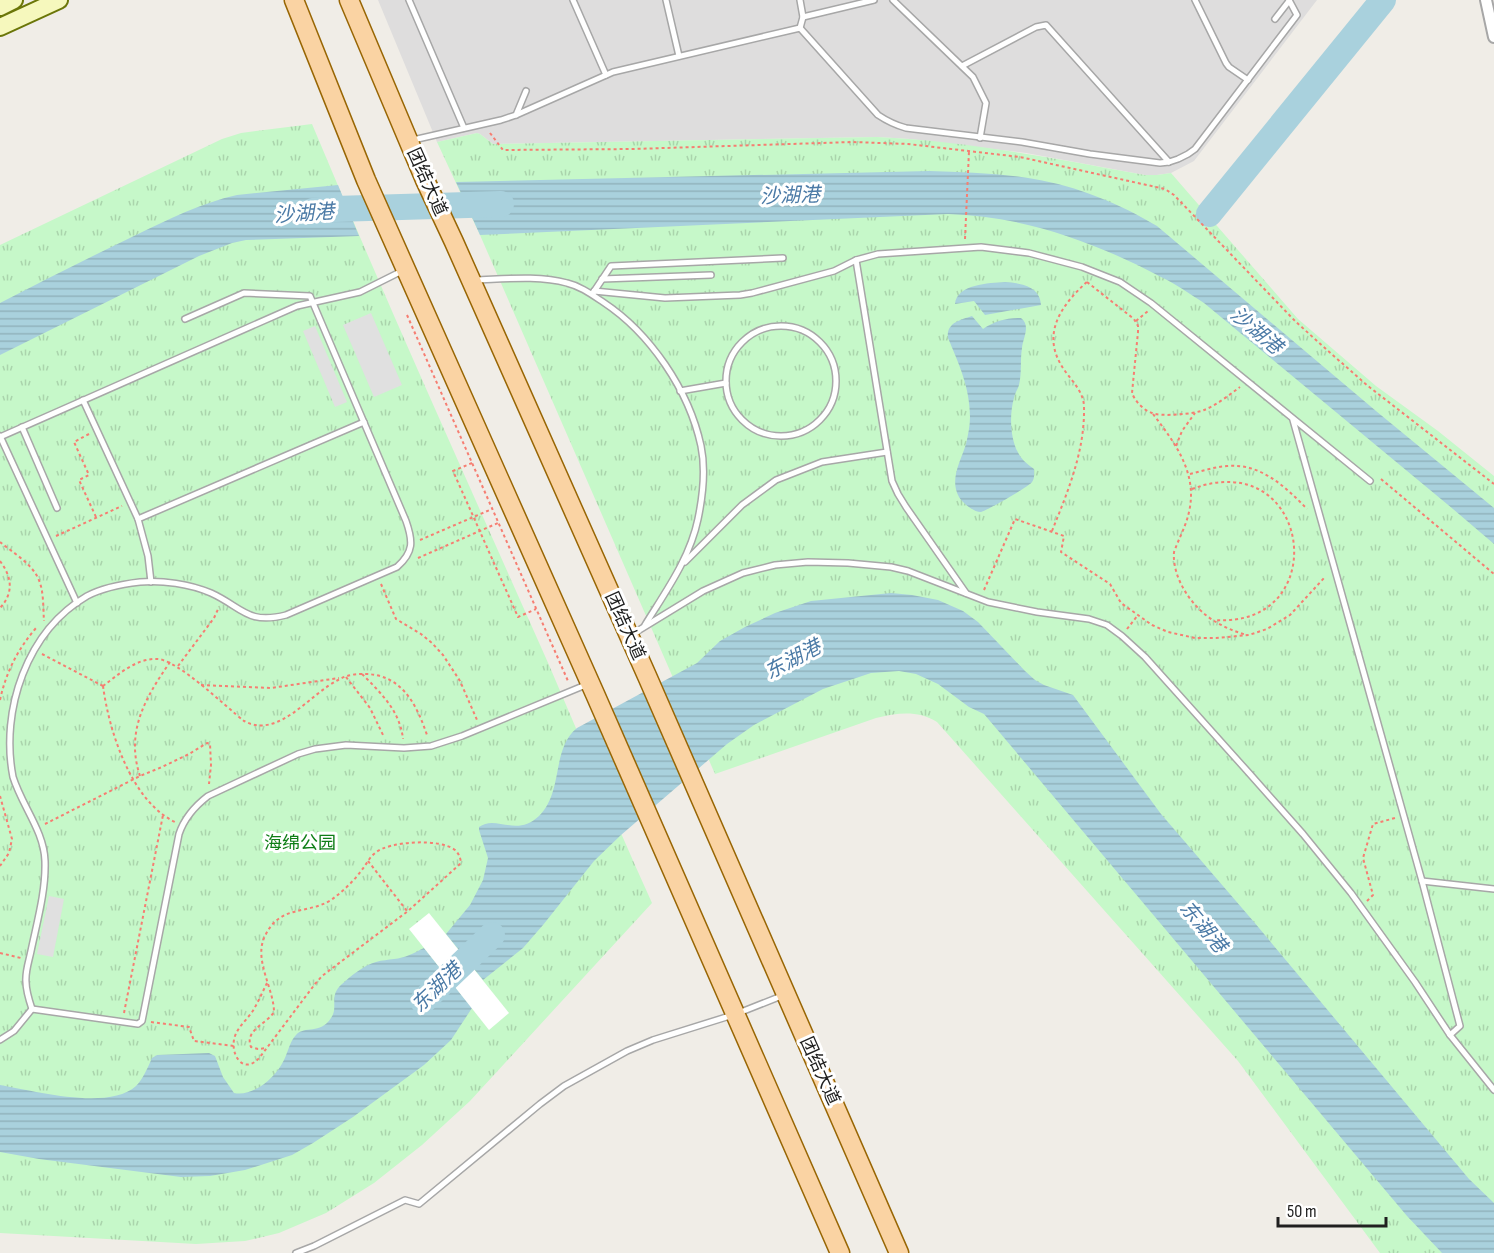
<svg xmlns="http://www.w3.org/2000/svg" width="1494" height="1253" font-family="'Sofia Sans Condensed','Noto Sans SC',sans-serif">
	<defs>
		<pattern id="park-tufts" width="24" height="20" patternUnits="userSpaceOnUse" patternTransform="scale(1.5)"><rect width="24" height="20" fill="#c6f8c9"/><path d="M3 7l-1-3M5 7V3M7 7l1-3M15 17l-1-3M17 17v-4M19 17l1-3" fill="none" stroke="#aad4ac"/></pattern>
		<pattern id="water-rules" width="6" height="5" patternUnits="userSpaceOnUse" patternTransform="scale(1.5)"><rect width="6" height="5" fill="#a9d1dd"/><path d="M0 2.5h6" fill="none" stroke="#91b3bd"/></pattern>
	</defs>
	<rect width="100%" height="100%" fill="#f0ede7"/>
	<polygon fill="#dedddd" points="378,0 1317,0 1194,161 1171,173 1157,175 1145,175 1026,153 910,139 877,137 493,144 480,134 477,133 437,142"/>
	<g fill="url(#park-tufts)">
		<path d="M312,124C388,306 469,485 549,665C583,744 616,824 652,903L470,1101L422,1145L374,1183L326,1213L279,1233L245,1241L196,1244L0,1233V245L222,139L241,133Z"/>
		<path d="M477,133L480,134L493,144L877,137C967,141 1057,159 1145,175H1157L1171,173L1298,319L1376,386L1438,431L1494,476V1253H1380L1238,1061L937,722C917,710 898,713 876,718L715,774L480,235L437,142Z"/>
	</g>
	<g fill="#e0e0e0">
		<polygon points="371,313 402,385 374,397 343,325"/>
		<polygon points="315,326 347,402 335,407 303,331"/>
		<polygon points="49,896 64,899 53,957 37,954"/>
	</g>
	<g fill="url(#water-rules)">
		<path d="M929,171C964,172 999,173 1034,179C1077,186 1120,204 1157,226L1376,411L1494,508V544L1453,509L1204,303C1190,294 1176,284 1161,277C1095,242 1023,216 948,214L480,235L456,182Z"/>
		<path d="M338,185L359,236L246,240L232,243L199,256L0,355V303C45,280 90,257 136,235C169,219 201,203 237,195Z"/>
		<path d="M1005,282C1021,283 1040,286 1041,305L985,315L974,301L955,304C957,284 989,283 1005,282Z"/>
		<path d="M972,316L983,329C995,321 1006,318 1021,318C1031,326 1023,337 1022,348C1020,360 1022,373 1019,385C1018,389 1015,393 1014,398C1009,415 1010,441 1020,456C1024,462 1029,465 1034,469C1034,473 1035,478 1032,482C1030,486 986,511 981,512C973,512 963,503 959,497C949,479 961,461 966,444C968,435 970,426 970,417C970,388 959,364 948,338C946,323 960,320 972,316Z"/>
		<path d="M891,593L912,595L938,600L963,611L978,622L1025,671L1035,680L1044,685L1073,695L1161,814L1254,922L1469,1179L1494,1203V1253H1442L1407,1216L984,714L969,707L938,684L916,674L899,671L871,673L823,689L754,725L727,744L621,835L594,861L543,925L523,948L483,980L446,934L470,905L483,880L488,858L479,830V827C496,814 516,838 539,816C564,791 551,749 577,728L697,663L720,641L745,627L775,613L811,601Z"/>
		<path d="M424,948L472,1008L451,1040L424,1065L353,1117L313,1143L292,1155L245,1170L210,1176L181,1177L39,1159L0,1152V1085C35,1091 108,1111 136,1086C143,1079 148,1067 152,1058L157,1055L209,1053L215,1056L223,1077L234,1093C254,1097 276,1077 284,1060C288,1052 290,1041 296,1035C305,1025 320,1035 331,1018C339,1007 328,996 342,984C351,976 364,965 376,962C382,960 388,960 394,959C405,958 414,953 424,948Z"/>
	</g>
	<polygon fill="#fff" points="429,913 509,1013 489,1030 409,929"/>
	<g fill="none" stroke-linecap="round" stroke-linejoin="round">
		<g stroke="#a9d1dd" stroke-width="26">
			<polyline points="313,211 335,209 501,204"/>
			<polyline points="1209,214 1383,0"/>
			<polyline points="423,1001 492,935"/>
		</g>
		<g stroke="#a7a7a7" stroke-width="8">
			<g id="lane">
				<polyline points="409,0 464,128"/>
				<polyline points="573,0 606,75"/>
				<polyline points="666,0 679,56"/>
				<polyline points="800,0 803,17 800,28"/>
				<polyline points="893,0 973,77 986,103 980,138"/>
				<polyline points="1195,0 1226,63 1229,67 1248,80"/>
				<polyline points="803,17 874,0"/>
				<polyline points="1275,19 1289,1"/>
				<polyline points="962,66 1036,27 1046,25 1169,162"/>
				<polyline points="516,115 526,91"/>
				<path d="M413,140L501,120L516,115L613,72L800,28L878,115C887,121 895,125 906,128L1022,142L1090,154L1160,163L1169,162L1178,159L1188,154L1195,149L1297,15L1289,0"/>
				<polyline points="856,260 892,481 898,494 906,507 966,593"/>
				<polyline points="602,279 711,275"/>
				<path d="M475,280C504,279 539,275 567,283C580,286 591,294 603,302C650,333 689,390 701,446C706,470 703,495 698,519C690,558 666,591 645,625"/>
				<polyline points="594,291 665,298 740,295 752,293 834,271 856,260 878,254 981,247 1029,253 1082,267 1120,282 1151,303 1370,481"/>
				<polyline points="593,293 611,266 783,258"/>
				<circle cx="781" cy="381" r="55"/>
				<polyline points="680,391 726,383"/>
				<polyline points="83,400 138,519 148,556 151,582"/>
				<polyline points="1293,420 1422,881 1460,1026 1450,1035"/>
				<polyline points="22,427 57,508"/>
				<polyline points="0,436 77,603"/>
				<polyline points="0,437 297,306 360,292 402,271"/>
				<polyline points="138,519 364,422"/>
				<polyline points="685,562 742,505 776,480 822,462 887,452"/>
				<polyline points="631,635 703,591 743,573 775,565 808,562 848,563 891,567 908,571 988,602 1037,612 1089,619 1107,625 1122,636 1145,657 1249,773 1303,834 1351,893 1415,982 1450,1035 1494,1090"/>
				<polyline points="1422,881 1494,889"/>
				<path d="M32,1009C29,1000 26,991 26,982C25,972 29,961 31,951C37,922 46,891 45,861C44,831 22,806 13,777C0,710 27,631 87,596C102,588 123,584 140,582C162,580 190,584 211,593C242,607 247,625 286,615L397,567C414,552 413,541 406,521L310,296L244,293L185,319"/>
				<path d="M32,1009L138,1024L142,1021L179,834C184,819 195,806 208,796L298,754L315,749L346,745L404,748L431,746L462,736L588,684"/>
				<polyline points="0,1040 14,1031 32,1009"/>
				<polyline points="296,1253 314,1246 405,1200 419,1204 540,1104 564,1086 627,1051 653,1040 736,1014 784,995"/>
			</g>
		</g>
		<g stroke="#a7a7a7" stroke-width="14">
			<polyline id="street" points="1486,0 1494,37"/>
		</g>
		<g stroke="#6b7608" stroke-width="20">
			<g id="secondary">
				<polyline points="0,7 14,0"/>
				<polyline points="0,27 59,0"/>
			</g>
		</g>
		<g stroke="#986604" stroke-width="21">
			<g id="primary">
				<polyline points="294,0 366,180 595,694 840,1253"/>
				<polyline points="349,0 425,180 454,242 647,676 899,1253"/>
			</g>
		</g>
		<g stroke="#f67e72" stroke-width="2" stroke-dasharray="3 3" stroke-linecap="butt">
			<polyline points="490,133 503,150 633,149 853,142 908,144 1020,157 1165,189 1174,195 1296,322 1335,357 1368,386 1494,484"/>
			<polyline points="965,239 969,151"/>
			<path d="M1087,282L1134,319L1138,326V332L1132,393C1135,401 1143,410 1152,413C1160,417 1195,414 1204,410C1217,405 1229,395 1240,387"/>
			<polyline points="407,315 568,681"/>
			<polyline points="1136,321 1148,311"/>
			<path d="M1153,414C1175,443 1198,473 1189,512C1186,526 1179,538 1174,552C1172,579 1193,609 1216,622C1226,628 1236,632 1247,635"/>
			<polyline points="89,434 74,442 89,475 79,480 96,517"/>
			<polyline points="1176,446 1182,431 1195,413"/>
			<polyline points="472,463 453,471 518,617 536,609"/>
			<path d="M1190,474C1202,471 1214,467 1227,466C1260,463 1285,486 1307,509"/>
			<polyline points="1381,479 1494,574"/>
			<path d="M1192,489C1312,444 1335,629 1214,620"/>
			<path d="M1052,531C1068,491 1085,451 1084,407C1084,393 1073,382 1065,371C1039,335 1061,305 1089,280"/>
			<polyline points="56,536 122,506"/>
			<polyline points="420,540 492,509"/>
			<path d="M0,542C12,552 31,563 38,578C44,590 43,607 44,621"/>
			<polyline points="418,558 498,523"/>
			<path d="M0,561C12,577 14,593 0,608"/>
			<polyline points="381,584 396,619 421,634 432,643 443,655 460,681 477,720"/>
			<polyline points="984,590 1015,519 1064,536 1061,552 1110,584 1121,603 1152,625 1168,632 1195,638 1216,638 1249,635 1267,629 1290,615 1325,577"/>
			<polyline points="1127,629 1138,615"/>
			<polyline points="42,654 103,686"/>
			<polyline points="178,666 214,618 219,607"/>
			<path d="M362,674C381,693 400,711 403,739"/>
			<polyline points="346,677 370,708 384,737"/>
			<polyline points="201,685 271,688 339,678"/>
			<path d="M103,686C118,675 136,658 157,659C177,659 226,707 244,721C279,740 310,693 340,679C347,675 355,674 362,674C401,673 416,703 427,735"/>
			<path d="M103,686C109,731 131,801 175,822"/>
			<path d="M0,700C6,672 18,649 36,628"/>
			<path d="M140,776C125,731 146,697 170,662"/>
			<polyline points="0,796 12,839 9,853 0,866"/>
			<polyline points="45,824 140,776 162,767 189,754 207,743 210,744 211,765 209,784"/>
			<polyline points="368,861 407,911"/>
			<polyline points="1367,901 1373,895 1363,858 1373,824 1395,818"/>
			<polyline points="0,953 21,958"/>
			<path d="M267,983C263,991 259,1000 254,1009C249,1018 239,1025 235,1036C229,1053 243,1077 260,1057L315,984L322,976L408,911L459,865L461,862C460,857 459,854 455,850C440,838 389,841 375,853C369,858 366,865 361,871C353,882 342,892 331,900C307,915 280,904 265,936C253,959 274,989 274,1012C267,1024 244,1030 251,1047L258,1049L267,1048"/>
			<polyline points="124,1013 163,815"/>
			<polyline points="151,1022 189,1027 194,1041 234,1046"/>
		</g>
		<use href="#lane" stroke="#fff" stroke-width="5"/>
		<use href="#street" stroke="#fff" stroke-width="10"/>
		<use href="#secondary" stroke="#f6f8bd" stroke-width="16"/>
		<use href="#primary" stroke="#fad3a3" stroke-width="18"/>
	</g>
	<g text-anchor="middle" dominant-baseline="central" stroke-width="6" stroke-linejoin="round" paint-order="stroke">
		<g font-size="18" fill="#202020" stroke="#fff">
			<text transform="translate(427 182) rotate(66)">团结大道</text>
			<text transform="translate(625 626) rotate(66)">团结大道</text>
			<text transform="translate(820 1071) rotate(66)">团结大道</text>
		</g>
		<g font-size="18" fill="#0f7e17" stroke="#fff">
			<text x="300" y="843">海绵公园</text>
		</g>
		<g font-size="20" font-style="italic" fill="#4b7aa6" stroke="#fff">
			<text transform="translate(790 196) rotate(-2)">沙湖港</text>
			<text transform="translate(304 214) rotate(-4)">沙湖港</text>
			<text transform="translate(1256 331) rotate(40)">沙湖港</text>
			<text transform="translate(793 660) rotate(-28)">东湖港</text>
			<text transform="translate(1203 927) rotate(50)">东湖港</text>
			<text transform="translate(437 988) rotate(-44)">东湖港</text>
		</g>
	</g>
	<path d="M1278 1217v9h108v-9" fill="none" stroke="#202020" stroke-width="3"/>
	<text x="1287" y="1217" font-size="18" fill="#202020" stroke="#ffffff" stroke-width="4.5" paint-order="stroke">50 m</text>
</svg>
